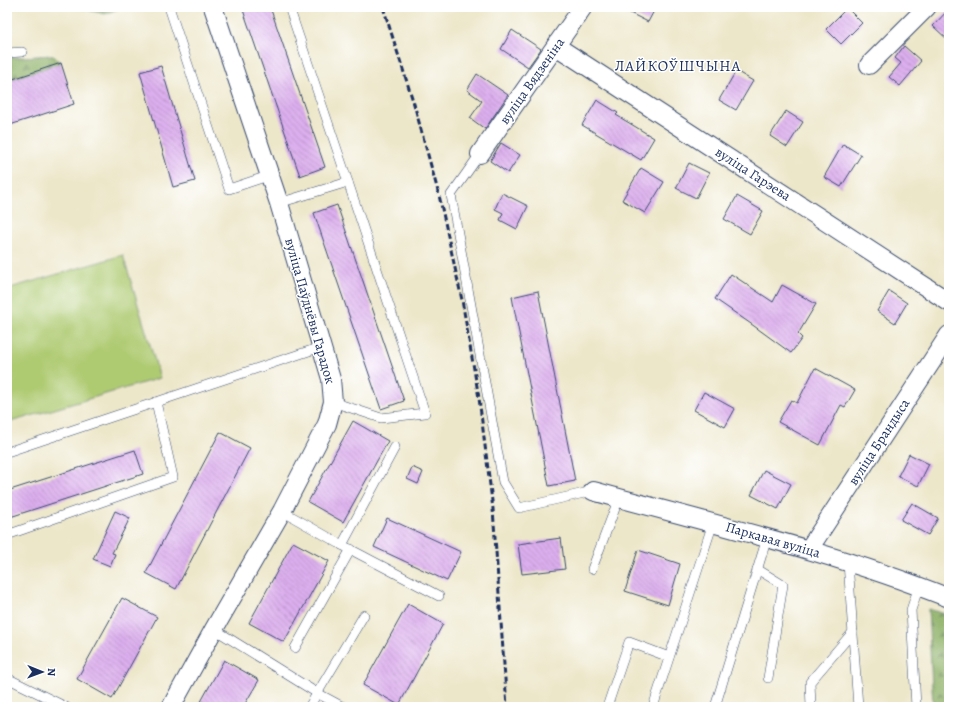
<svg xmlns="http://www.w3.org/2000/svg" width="956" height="714" font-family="Alegreya,serif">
	<defs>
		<pattern id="forest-firs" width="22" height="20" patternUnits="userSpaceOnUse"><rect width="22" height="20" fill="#8baf64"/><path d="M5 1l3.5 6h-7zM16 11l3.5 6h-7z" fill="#718f56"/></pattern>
		<pattern id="building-back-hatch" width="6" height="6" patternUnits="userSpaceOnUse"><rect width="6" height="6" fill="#dcaeed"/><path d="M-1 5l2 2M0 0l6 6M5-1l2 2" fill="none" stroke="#b28ec3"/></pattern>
	</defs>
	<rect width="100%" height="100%" fill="#fff"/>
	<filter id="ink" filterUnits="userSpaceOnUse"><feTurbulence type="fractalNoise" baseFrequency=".025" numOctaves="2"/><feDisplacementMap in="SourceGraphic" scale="8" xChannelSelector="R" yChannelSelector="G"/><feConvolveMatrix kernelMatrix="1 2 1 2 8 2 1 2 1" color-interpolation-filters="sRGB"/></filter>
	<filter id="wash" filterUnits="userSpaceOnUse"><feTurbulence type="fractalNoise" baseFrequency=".012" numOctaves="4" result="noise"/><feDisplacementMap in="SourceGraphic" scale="16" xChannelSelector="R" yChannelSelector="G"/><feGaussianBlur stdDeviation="0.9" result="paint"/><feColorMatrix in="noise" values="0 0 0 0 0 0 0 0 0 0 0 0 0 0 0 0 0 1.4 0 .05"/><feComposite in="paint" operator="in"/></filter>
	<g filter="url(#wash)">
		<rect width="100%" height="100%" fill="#ede7ca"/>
		<g fill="url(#forest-firs)" stroke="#536f61">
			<polygon points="75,7 123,7 105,14"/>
			<polygon points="53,55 61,63 7,81 7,58"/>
			<polygon points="928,609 949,615 949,707 933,707"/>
		</g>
		<polygon fill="#afcb72" stroke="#657d68" points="123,255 160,378 7,423 7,289"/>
		<g id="blocks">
			<g fill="url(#building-back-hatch)">
				<polygon points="242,7 270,7 325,167 300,176"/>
				<polygon points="618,7 656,7 648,22"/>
				<polygon points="847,8 862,23 841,44 826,29"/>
				<polygon points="949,9 949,41 933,26"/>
				<polygon points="512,30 541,49 528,67 501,49"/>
				<polygon points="904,46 921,61 900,86 889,77 901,63 895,58"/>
				<polygon points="61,63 74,104 7,126 7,81"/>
				<polygon points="161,66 195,181 173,187 140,72"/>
				<polygon points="736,71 753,81 736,110 719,100"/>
				<polygon points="477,74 508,95 485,129 470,118 482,101 467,90"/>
				<polygon points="597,100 618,113 616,115 654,138 641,160 582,125"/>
				<polygon points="786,111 803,122 787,147 770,136"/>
				<polygon points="501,143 520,155 508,173 490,161"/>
				<polygon points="843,144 861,155 841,187 824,177"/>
				<polygon points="689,163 709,173 696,198 676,188"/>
				<polygon points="641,168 664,182 645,213 622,200"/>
				<polygon points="502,193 528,206 517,229 500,220 503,213 495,209"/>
				<polygon points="737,196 763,211 750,234 724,219"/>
				<polygon points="337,205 404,401 381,409 314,213"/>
				<polygon points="731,274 773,302 782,285 816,304 798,334 802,338 791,353 754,326 715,299"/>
				<polygon points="538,291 575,481 549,486 512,297"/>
				<polygon points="889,291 907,303 895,323 877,311"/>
				<polygon points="815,368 855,390 845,407 841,405 820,445 778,422 791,400 797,403"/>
				<polygon points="704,392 735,409 725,427 694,410"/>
				<polygon points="353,421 388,441 343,522 308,502"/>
				<polygon points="220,432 250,448 176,589 146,573"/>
				<polygon points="135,450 143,474 7,518 7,491"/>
				<polygon points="909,454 929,464 918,486 898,476"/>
				<polygon points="412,467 423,472 418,484 407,479"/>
				<polygon points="764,470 791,484 778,509 751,495"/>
				<polygon points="912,503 938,518 928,535 901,520"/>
				<polygon points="115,511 130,518 112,553 115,554 110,566 93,559"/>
				<polygon points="387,518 461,552 447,581 374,547"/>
				<polygon points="561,538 565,569 522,574 518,544"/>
				<polygon points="293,542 329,561 284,642 249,623"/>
				<polygon points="638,550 680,564 668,605 625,591"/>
				<polygon points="122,598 157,617 112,699 77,679"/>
				<polygon points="408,604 443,624 399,705 363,685"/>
				<polygon points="224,660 259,680 243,707 198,707"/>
			</g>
		</g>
	</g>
	<g filter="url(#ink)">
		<use href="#blocks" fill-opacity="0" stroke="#3a4b6e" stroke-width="1"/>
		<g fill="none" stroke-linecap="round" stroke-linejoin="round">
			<g stroke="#3a4b6e" stroke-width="10">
				<g id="service">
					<polyline points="169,7 229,189 268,176"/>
					<polyline points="7,53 22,52"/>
					<polyline points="480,154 451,195 503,482 519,508 593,491"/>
					<polyline points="279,203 348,182 289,7"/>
					<polyline points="333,402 381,418 425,413 348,182"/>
					<polyline points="7,452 321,347"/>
					<polyline points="282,511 342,545 439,596"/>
					<polyline points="7,535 173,477 156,402"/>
					<polyline points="342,545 395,447"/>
					<polyline points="848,562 858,707"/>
					<polyline points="592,569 619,498"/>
					<polyline points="757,569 783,585 768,678"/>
					<polyline points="214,629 317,693 343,707"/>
					<polyline points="295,648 351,549"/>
					<polyline points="7,678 66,707"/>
					<polyline points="309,707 364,615"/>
					<polyline points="607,707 629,642 669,657"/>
					<polyline points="653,707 713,523"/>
					<polyline points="715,707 767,538"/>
					<polyline points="811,707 810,682 853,632"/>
					<polyline points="916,707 911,610 919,586"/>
				</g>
			</g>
			<g stroke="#3a4b6e" stroke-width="20">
				<g id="minor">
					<polyline points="556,46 949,302"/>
					<polyline points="869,65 927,7"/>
					<polyline points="480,154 583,7"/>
					<path d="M593,491C713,524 834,552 949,598"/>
					<polyline points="809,549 949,335"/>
					<polyline points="171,707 214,629 282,511 327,424 333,402 331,379 279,203 213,7"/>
				</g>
			</g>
			<use href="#service" stroke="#fff" stroke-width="9"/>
			<use href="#minor" stroke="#fff" stroke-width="18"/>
			<polyline stroke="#1b2f5e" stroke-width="3" stroke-dasharray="6 3" stroke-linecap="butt" points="383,7 414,104 439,195 462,300 479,398 493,509 507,707"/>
		</g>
	</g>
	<g text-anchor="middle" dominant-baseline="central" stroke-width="3" stroke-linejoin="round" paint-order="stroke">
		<g font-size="14" fill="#1b2f5e" stroke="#fff">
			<text transform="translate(532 81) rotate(-55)">вуліца Вядзеніна</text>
			<text transform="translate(753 174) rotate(33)">вуліца Гарэева</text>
			<text transform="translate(310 311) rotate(74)">вуліца Паўднёвы Гарадок</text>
			<text transform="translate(879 442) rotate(-57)">вуліца Брандыса</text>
			<text transform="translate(773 540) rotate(16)">Паркавая вуліца</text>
		</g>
		<g font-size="15" letter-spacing="1" fill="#1b2f5e" stroke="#fff">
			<text x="678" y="66">ЛАЙКОЎШЧЫНА</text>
		</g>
	</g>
	<rect width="956" height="714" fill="none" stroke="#fff" stroke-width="24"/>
	<g transform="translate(42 672) rotate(91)" stroke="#ffffff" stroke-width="3" paint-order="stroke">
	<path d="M0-3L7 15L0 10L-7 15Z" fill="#1b2f5e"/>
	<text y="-6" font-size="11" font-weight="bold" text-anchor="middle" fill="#1b2f5e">N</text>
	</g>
</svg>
